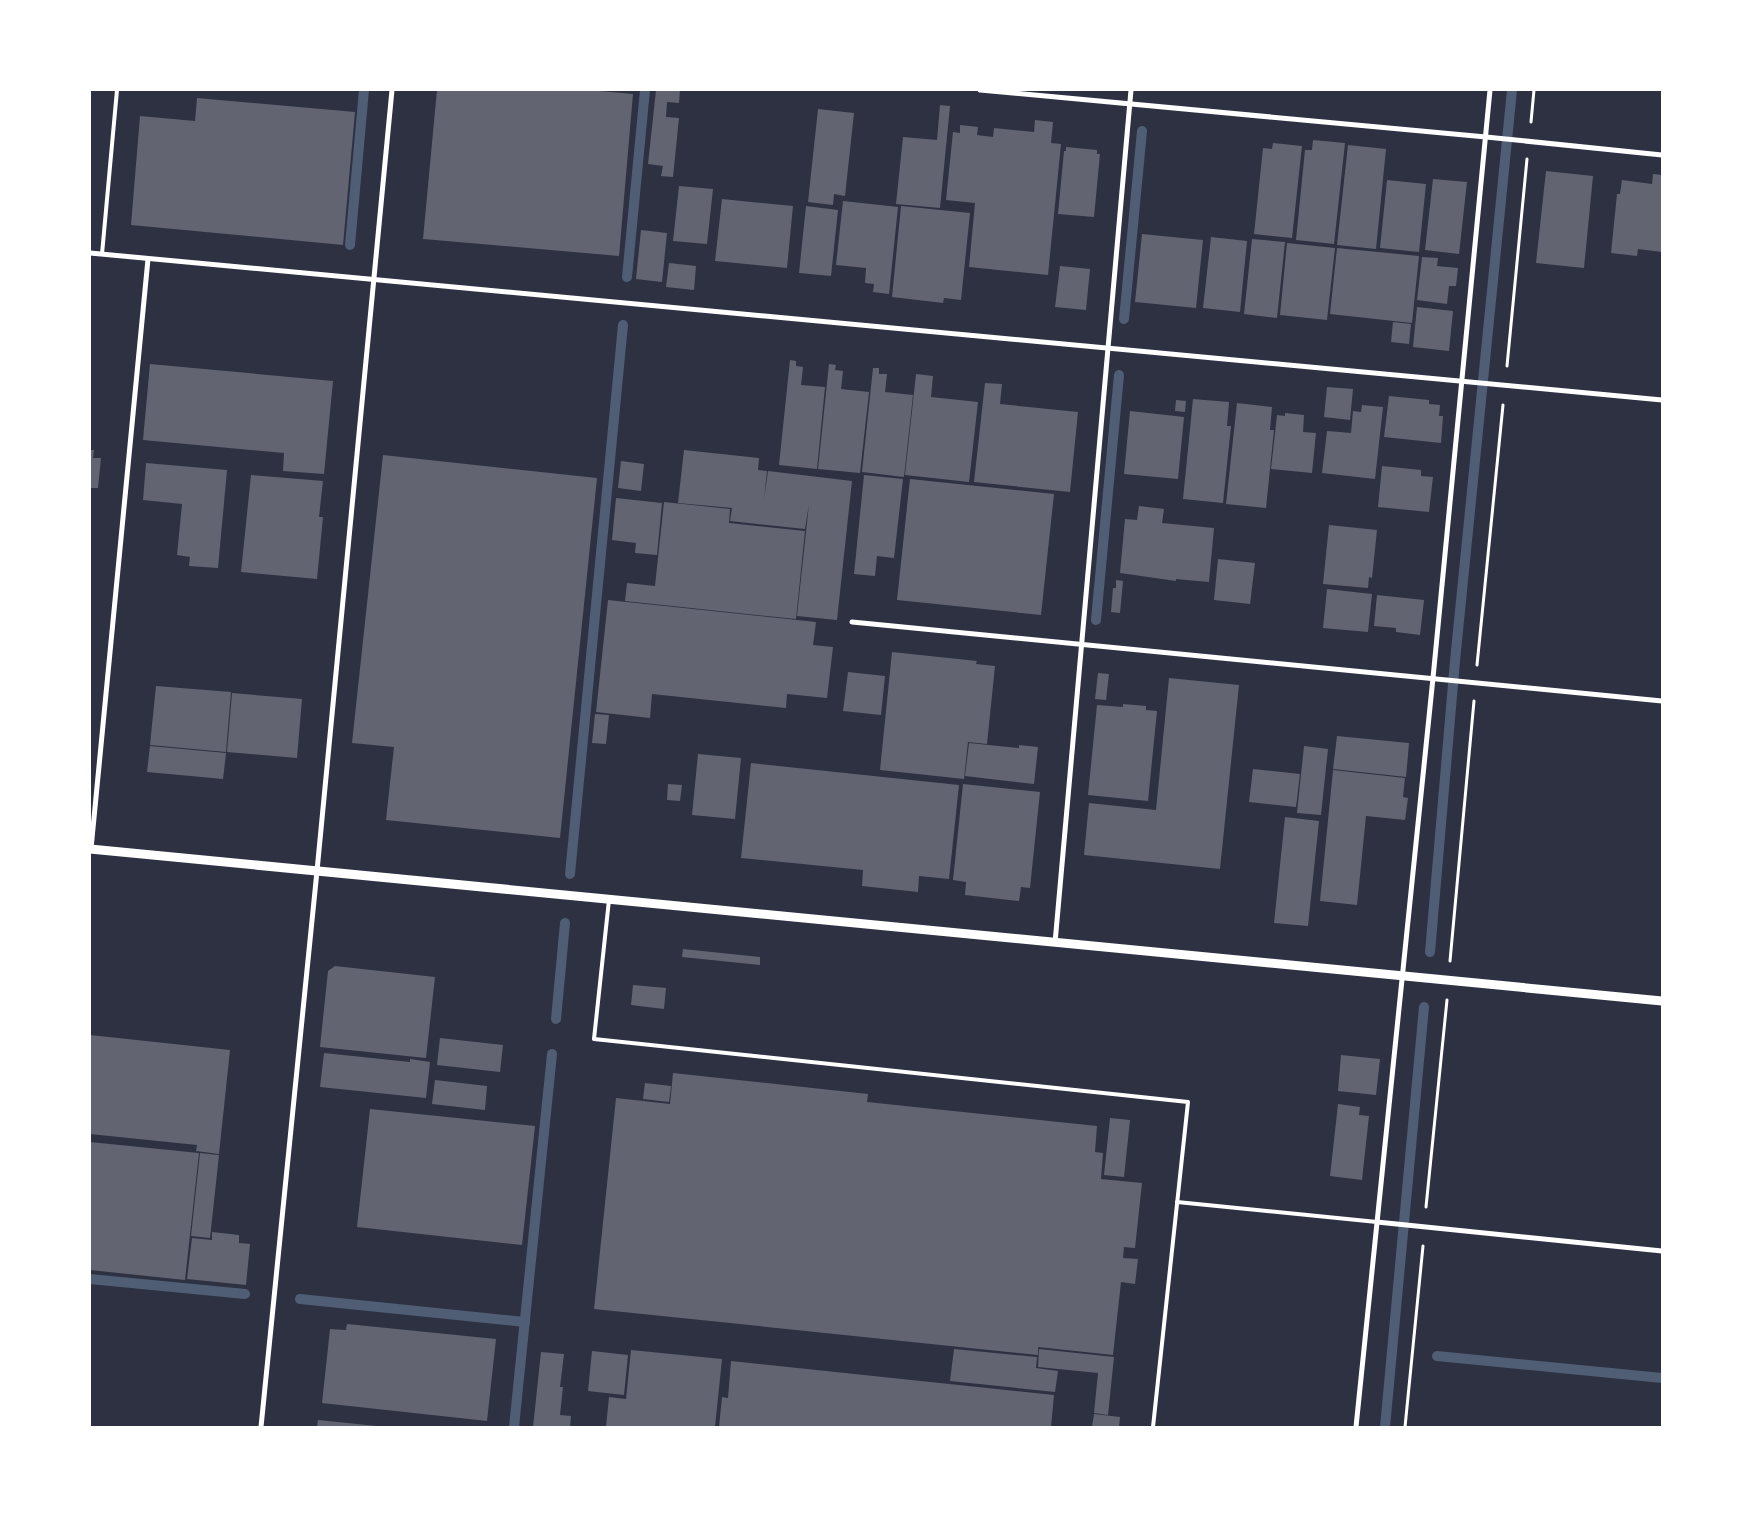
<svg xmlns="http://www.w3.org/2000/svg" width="1752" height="1517" font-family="Spectral,serif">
	<rect width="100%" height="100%" fill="#2d3142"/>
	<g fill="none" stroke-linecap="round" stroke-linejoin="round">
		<g stroke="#4f5d75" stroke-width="10">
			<polyline points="350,245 364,90"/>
			<polyline points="627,277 645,90"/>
			<polyline points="1124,319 1142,131"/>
			<polyline points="1096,620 1119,375"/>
			<polyline points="570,874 623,325"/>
			<polyline points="1430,952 1455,661 1512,90"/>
			<polyline points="556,1019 565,923"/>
			<polyline points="90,1279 245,1294"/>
			<polyline points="300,1299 525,1322"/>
			<polyline points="1437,1356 1662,1378"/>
			<polyline points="514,1427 552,1054"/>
			<polyline points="1385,1427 1424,1007"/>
		</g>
	</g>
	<g fill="#626471">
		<polygon points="437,90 589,90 633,94 619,256 423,239"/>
		<polygon points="656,90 680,90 679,103 667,102 666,117 679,118 673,177 661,176 663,166 648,164"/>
		<polygon points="197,98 355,112 343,245 131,225 140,116 195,121"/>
		<polygon points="940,105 950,106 940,208 896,204 903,137 937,140"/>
		<polygon points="818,109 854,113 845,196 834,194 833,205 808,202"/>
		<polygon points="1035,120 1053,122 1051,143 1061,144 1048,275 969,267 975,203 946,200 953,132 960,133 960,125 978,127 977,135 993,137 994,128 1034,132"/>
		<polygon points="1313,140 1345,143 1334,244 1296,240 1305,150 1312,150"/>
		<polygon points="1273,143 1302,146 1292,238 1254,234 1263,148 1272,149"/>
		<polygon points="1348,145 1386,149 1376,249 1337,245"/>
		<polygon points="1066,147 1097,150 1097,154 1100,154 1094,217 1058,214 1064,151 1066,151"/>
		<polygon points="1546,171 1593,176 1584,268 1536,263"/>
		<polygon points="1653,174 1662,175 1662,252 1638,249 1637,256 1611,253 1617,194 1620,194 1622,180 1652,184"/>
		<polygon points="1433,179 1467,182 1459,254 1425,250"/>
		<polygon points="1387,180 1426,184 1419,252 1380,248"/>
		<polygon points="679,186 713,189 707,244 673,241"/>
		<polygon points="722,199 793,206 787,268 715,261"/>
		<polygon points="843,201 898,207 889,294 873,292 874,284 865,283 866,268 836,265"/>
		<polygon points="806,206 838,210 831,276 799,273"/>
		<polygon points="901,206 970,213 961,300 944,298 943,303 892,297"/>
		<polygon points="641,230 667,233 662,282 636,279"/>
		<polygon points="1142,234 1203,240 1196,308 1135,302"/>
		<polygon points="1211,237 1247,241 1240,312 1203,308"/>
		<polygon points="1252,239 1285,242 1277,318 1244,314"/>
		<polygon points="1287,243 1335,248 1327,320 1280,315"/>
		<polygon points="1337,248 1419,256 1412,323 1330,314"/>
		<polygon points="1422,257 1438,258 1437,266 1458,268 1456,286 1449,286 1447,304 1417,300"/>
		<polygon points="669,263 696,266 694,290 666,287"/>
		<polygon points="1060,266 1090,269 1086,310 1055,307"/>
		<polygon points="1417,307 1453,311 1449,351 1413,347"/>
		<polygon points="1393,322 1411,324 1409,344 1391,342"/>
		<polygon points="790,360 796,361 796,366 803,367 801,385 825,387 817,469 779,465"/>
		<polygon points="150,364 333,381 324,474 283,471 284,453 143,440"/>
		<polygon points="829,364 836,365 835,370 843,371 841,389 869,392 860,473 818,469"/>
		<polygon points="873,368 879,368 879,374 887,374 885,392 913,395 904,477 862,472"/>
		<polygon points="916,374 933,376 931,397 978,402 969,482 905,475"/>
		<polygon points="985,383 1002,384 1000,404 1078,412 1070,492 974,482"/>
		<polygon points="1327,387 1353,389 1350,420 1324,417"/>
		<polygon points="1389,396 1429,400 1429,404 1440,405 1439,416 1443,416 1441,443 1384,437"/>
		<polygon points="1193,399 1229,402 1227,426 1231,426 1223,503 1183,499"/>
		<polygon points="1176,400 1186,401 1185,412 1175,411"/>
		<polygon points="1237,403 1272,407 1270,430 1274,430 1266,508 1226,504"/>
		<polygon points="1362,405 1383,407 1375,479 1322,473 1327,431 1351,433 1353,411 1361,412"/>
		<polygon points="1130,411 1184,417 1178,479 1124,474"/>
		<polygon points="1285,413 1304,415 1303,432 1316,433 1312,473 1271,469 1277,415 1285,416"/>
		<polygon points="90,450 94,450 93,458 101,458 98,488 90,488"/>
		<polygon points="684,450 759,458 758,470 767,471 764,499 768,471 852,481 837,620 797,616 809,504 805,529 730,521 732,508 678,503"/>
		<polygon points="383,455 597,478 560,838 386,820 394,747 352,743"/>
		<polygon points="621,461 644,464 641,491 618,488"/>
		<polygon points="146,463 227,470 218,568 189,566 190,557 177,555 182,504 143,500"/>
		<polygon points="1382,466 1421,470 1421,476 1433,477 1429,512 1378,507"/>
		<polygon points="251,475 323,481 319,517 323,517 317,579 241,572"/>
		<polygon points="864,475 903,479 894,558 877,556 875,576 854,574"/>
		<polygon points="910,479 1054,494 1041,615 897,600"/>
		<polygon points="616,498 662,503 657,555 635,553 636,543 612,540"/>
		<polygon points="664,502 730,509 729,523 805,531 796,619 625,601 627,583 655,586"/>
		<polygon points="1139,506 1164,509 1162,523 1214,528 1209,582 1176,579 1176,581 1120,573 1125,519 1137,520"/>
		<polygon points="1329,525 1377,530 1372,578 1369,577 1368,588 1323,584"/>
		<polygon points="1218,559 1255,563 1250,604 1214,600"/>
		<polygon points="1116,580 1123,581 1120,613 1111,612 1113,588 1116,588"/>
		<polygon points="1327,589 1372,594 1368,632 1323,628"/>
		<polygon points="1377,595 1424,600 1420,635 1396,632 1396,628 1374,626"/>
		<polygon points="608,600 816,622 813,645 833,647 827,698 787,694 786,708 652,694 650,718 596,712"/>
		<polygon points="892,652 977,661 976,664 995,666 987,744 968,742 964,779 880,770"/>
		<polygon points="848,672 885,676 881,715 843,711"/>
		<polygon points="1098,673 1109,674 1106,700 1095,699"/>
		<polygon points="1169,678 1239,685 1220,869 1084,855 1089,803 1156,810"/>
		<polygon points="156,686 231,692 226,752 150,745"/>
		<polygon points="232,693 302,699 297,758 227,752"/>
		<polygon points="1123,704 1146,706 1146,710 1157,711 1148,801 1088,795 1097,705 1123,707"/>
		<polygon points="595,714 609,715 606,744 592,743"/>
		<polygon points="1337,736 1409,743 1406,777 1333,769"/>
		<polygon points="969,743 1019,748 1019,745 1038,747 1034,784 965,776"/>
		<polygon points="150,746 226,753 223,779 147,772"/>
		<polygon points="1304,746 1328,749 1321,815 1297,813"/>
		<polygon points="698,754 741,758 735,819 692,815"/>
		<polygon points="751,763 959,785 949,879 919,876 918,892 862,886 863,870 741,858"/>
		<polygon points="1253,769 1300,774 1296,807 1249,802"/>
		<polygon points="1333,770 1405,778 1403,797 1408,798 1405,820 1366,816 1357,905 1320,901"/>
		<polygon points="668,784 682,785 680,801 667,800"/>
		<polygon points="963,784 1040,792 1030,888 1021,887 1019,901 965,895 966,882 953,880"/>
		<polygon points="1285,817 1319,821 1308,926 1274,923"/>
		<polygon points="683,949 760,957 760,965 682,957"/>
		<polygon points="335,966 435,977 426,1058 320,1047 328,971"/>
		<polygon points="633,985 666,988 664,1009 631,1005"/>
		<polygon points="90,1035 230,1050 219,1154 196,1151 197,1145 90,1134"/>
		<polygon points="440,1038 503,1045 500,1072 437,1065"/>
		<polygon points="324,1053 410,1062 410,1059 430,1062 426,1098 320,1087"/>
		<polygon points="1341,1055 1380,1059 1376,1095 1338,1091"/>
		<polygon points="673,1073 868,1094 867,1102 1097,1126 1095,1152 1103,1153 1101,1179 1142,1183 1135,1248 1124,1247 1123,1258 1138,1259 1135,1284 1121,1282 1113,1355 1038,1347 1038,1355 594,1309 616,1098 670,1104"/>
		<polygon points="435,1080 487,1086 485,1110 432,1104"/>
		<polygon points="645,1083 671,1086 669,1102 643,1099"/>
		<polygon points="1338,1104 1360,1107 1359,1115 1369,1116 1362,1180 1330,1176"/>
		<polygon points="370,1109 535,1126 522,1245 357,1227"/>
		<polygon points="1110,1118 1130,1120 1124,1177 1104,1175"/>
		<polygon points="90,1142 199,1153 185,1280 90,1270"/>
		<polygon points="200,1153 219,1155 210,1238 191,1236"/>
		<polygon points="212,1232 239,1235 239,1243 250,1244 246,1285 187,1279 192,1238 212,1240"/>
		<polygon points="347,1324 496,1339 487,1421 322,1403 330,1329 346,1330"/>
		<polygon points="954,1349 1037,1357 1036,1368 1058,1371 1055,1392 950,1381"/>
		<polygon points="1039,1349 1114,1357 1108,1415 1094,1413 1098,1373 1038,1367"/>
		<polygon points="631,1350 722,1359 715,1427 606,1427 609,1397 626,1399"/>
		<polygon points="592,1351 628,1355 624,1395 588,1391"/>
		<polygon points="541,1352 564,1354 560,1387 563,1387 560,1415 571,1416 570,1427 533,1427"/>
		<polygon points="731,1361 1054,1395 1051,1427 719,1427 722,1397 728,1398"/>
		<polygon points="1094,1414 1120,1417 1119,1427 1092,1427"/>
		<polygon points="318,1420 377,1426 377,1427 317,1427"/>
	</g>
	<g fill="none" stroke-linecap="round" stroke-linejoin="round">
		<g stroke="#fff" stroke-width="3">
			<polyline points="1531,122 1534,90"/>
			<polyline points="1507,366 1527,159"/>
			<polyline points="1477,665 1503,405"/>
			<polyline points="1450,961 1474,701"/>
			<polyline points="1426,1207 1447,1000"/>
			<polyline points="1405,1427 1423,1246"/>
		</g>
		<g stroke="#fff" stroke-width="4">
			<polyline points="102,254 117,90"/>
			<polyline points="609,900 594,1039 1188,1102 1153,1427"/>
			<polyline points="1177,1202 1377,1222"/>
		</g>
		<g stroke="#fff" stroke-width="5">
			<polyline points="980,90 1486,137 1662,155"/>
			<polyline points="90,253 1662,400"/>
			<polyline points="852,622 1662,701"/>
			<polyline points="91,849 148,259"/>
			<polyline points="1055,943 1131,90"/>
			<polyline points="1377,1222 1662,1251"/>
			<polyline points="261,1427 317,871 392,90"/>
			<polyline points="1356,1427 1433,678 1490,90"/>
		</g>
		<polyline stroke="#fff" stroke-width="9" points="90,849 1662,1001"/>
	</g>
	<rect width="1752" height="1517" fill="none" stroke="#ffffff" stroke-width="182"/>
</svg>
